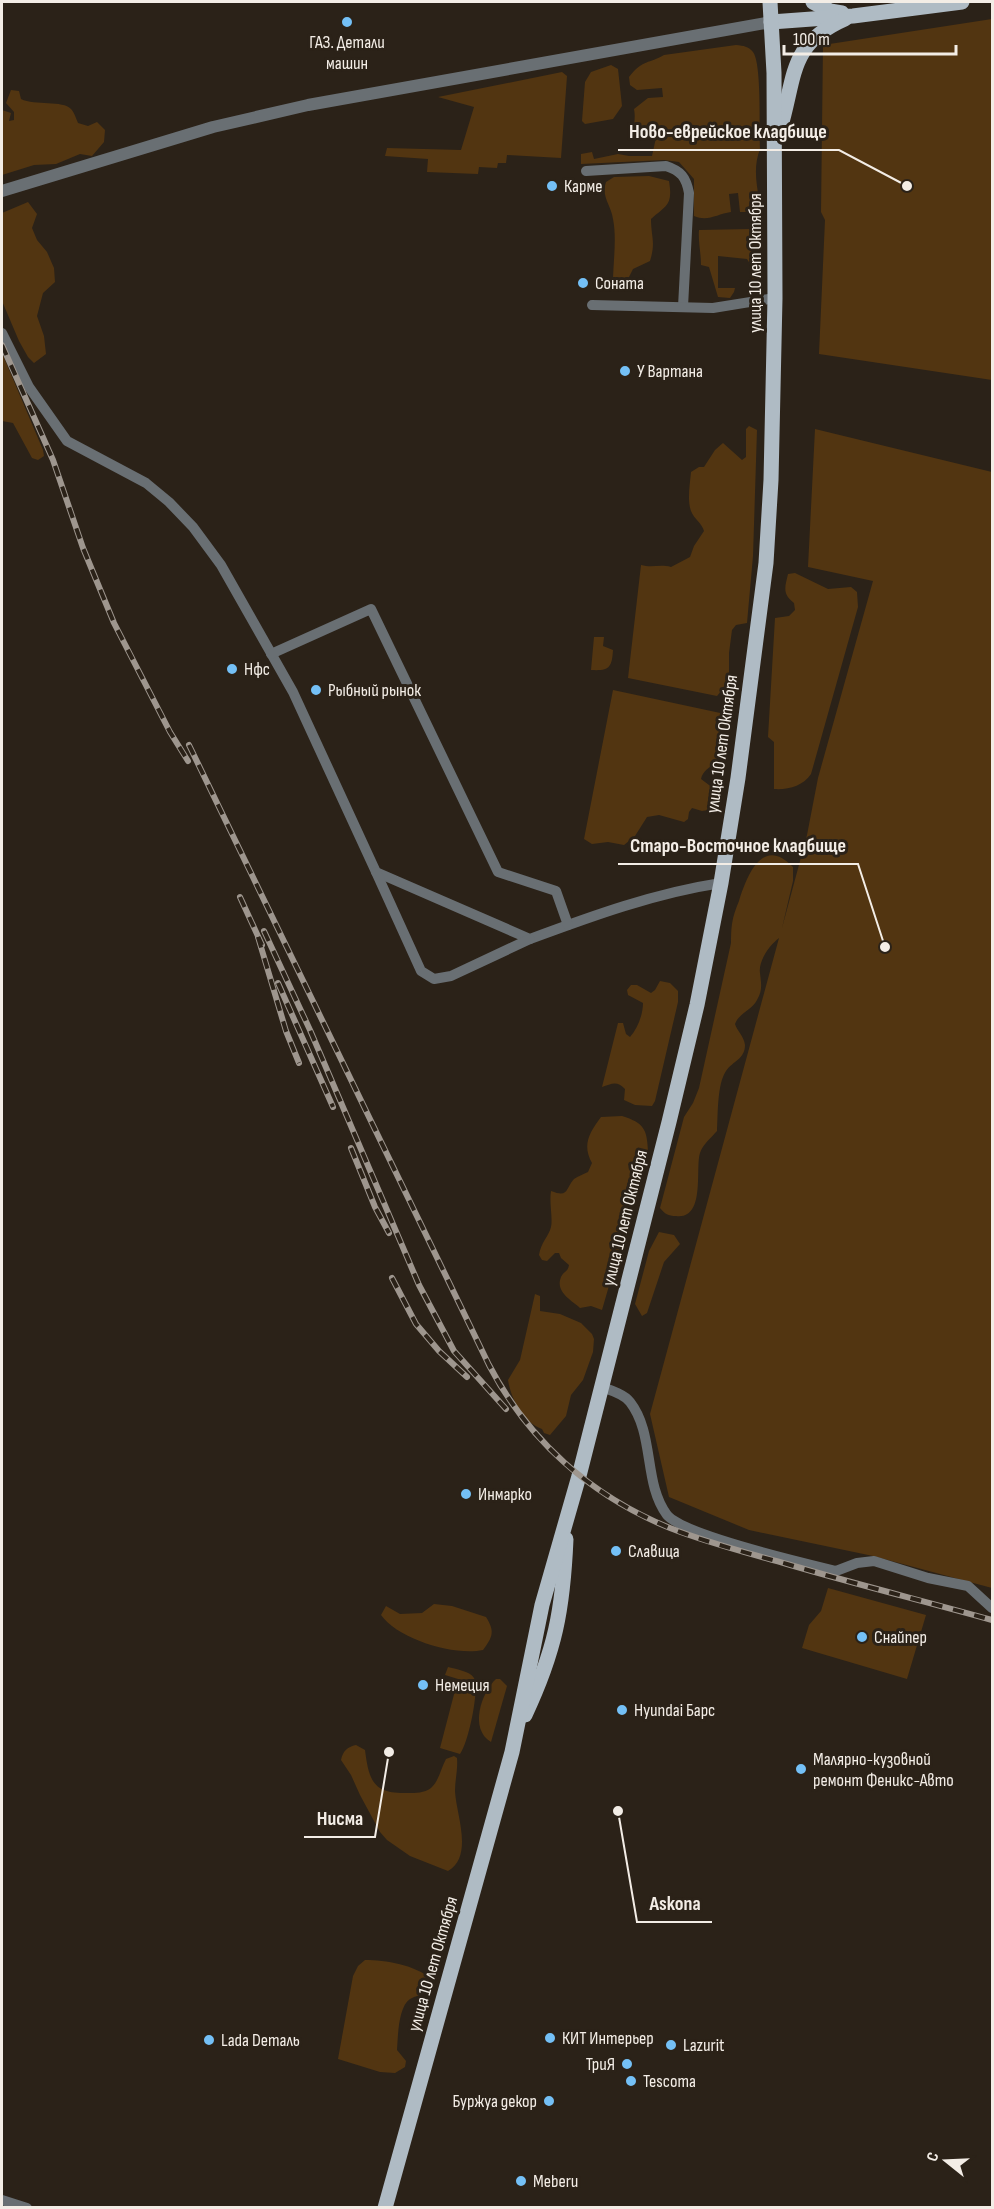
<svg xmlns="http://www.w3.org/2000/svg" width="994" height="2209" font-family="'Sofia Sans Condensed',sans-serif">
	<rect width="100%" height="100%" fill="#2b2218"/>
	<g fill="#523511">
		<polygon points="992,19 992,380 819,354 825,220 821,212 823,45"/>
		<path d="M736,45C744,46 748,46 753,52C762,64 759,131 760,149C749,177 764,204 762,233C761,240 758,246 757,252C755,263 757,274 756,285L749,293L747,290C754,279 755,270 747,259L718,256V288H735L734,292L730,298L718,297L709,267L701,265C701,253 698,241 699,230L752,229L750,212H740L738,193L729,194L731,212C717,214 708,222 694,216V179L679,162L664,160L581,164V154L592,152L594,159L618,154L629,156H652L657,133L634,135C633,125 636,119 634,109L648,98L663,97L662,88L637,90L630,85L629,77C643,59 649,64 664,55Z"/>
		<polygon points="611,65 618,69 622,106 613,119 585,124 582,121 585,82 591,72"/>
		<polygon points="562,72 567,76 561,158 507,155 506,163 498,163 497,168 479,167 478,174 427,172 428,159 385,156 387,148 461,150 474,107 438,97"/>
		<path d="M11,90L19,91L21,99C35,106 63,100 71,109C74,112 76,118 78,123L88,126L97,122L105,130L104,142L92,156L80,154L56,164L34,165L2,175V110L11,113L9,121L14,120V112L6,103Z"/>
		<path d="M649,176L669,181C673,205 667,205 651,219C651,237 656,242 650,261L633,269L624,287L615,289L613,283C613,262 617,239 613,219C611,205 601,197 606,182L614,177Z"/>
		<polygon points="28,202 37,214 32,228 37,240 47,252 54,268 55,282 43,293 37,316 44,336 46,354 34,363 28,357 19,341 2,301 2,213"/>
		<polygon points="2,353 43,450 44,456 38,460 32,458 13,423 2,421"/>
		<path d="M749,426L757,430L753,556L747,623L736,625L732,630L729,653V678L727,684L717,696L628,678L641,565C652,568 660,564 671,567L690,557L694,546L704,531C702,523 694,519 691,511C687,500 690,484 691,472L699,467H704L715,450L723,443L742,460L746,457V429Z"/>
		<path d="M815,429L992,472V1588L873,1556L749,1530L669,1497L650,1414L779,938C771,944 758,960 760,973C761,983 763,990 757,1000C752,1010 739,1013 735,1024C737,1031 744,1036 745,1045C745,1059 733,1061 726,1071C717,1084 718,1115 717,1131C711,1138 703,1144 700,1153C695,1168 706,1220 676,1216C668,1216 665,1214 660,1208L684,1117L693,1103L699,1088L731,943C731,937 731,930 732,924C733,916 736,908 739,901C747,875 763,835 793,867V881L782,928L807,835L818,778L873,581L808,567Z"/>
		<path d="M795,573L828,589L851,587L857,592L858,607L811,774C803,786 788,790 774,789V742L768,737L775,618L789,616L795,610L794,603C782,594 785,587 788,574Z"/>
		<path d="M594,637H604L603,646L613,650C612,668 609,671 591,670Z"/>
		<path d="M613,690L725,714C727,727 727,751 717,761C711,767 703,770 701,779L713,788V799L708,810L702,811L692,808L689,812L688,819L684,822L659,815L647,817L635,836L624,845L608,842L592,844L584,839Z"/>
		<path d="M660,981L670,983L678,991V1002L655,1101L652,1106L635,1105L624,1100L625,1089C617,1080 611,1084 602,1087L618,1023H623L626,1034L630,1037C638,1028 643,1014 643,1003L628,995L627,990L631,985H637L651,993L655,990Z"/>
		<path d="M622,1116C644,1123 647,1129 648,1151L602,1310L591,1306L580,1308C571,1300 555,1292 561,1277C564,1271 568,1272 569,1265L561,1258L559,1253H555L547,1261L542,1260L539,1255C541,1242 549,1236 551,1227C553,1218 549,1203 551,1191C569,1198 565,1189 574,1179C578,1176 584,1174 588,1172L592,1163C582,1145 589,1133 601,1117Z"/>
		<polygon points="659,1232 674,1235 680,1244 664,1262 647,1313 642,1316 635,1304 649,1251"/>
		<path d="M535,1294L540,1296V1311L560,1314L581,1323L592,1334L594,1339L593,1352L583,1380L571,1395L566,1416L550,1435L544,1433L542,1429C523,1422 511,1399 508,1380L520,1360Z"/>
		<polygon points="828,1588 926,1615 907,1679 802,1648 809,1625 821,1611"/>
		<path d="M434,1604L452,1606L486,1617C495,1631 493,1637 483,1650C453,1656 398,1639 381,1615L386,1606L400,1614L422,1613Z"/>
		<path d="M448,1667C455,1669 470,1671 474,1678C480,1689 468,1744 460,1754L440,1748L458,1679L445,1675Z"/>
		<path d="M496,1679H500L507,1686L491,1742C469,1729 481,1693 496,1679Z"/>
		<path d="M356,1745L365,1750C369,1782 374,1794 408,1793C416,1793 424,1793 431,1788C439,1781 441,1768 446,1759L454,1756L457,1758C458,1769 455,1780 455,1791C456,1814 474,1856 448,1871L410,1856L387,1840L380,1832L360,1795L351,1775L341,1760C343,1751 347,1747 356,1745Z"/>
		<path d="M365,1960C385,1960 416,1965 431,1979L428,1992C422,1995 415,1996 410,1999C398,2007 398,2037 397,2050L406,2061L405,2067L395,2073L380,2072L338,2059L353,1976L358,1966Z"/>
	</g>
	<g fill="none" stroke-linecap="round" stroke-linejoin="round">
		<g stroke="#696f73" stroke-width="10">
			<path d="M586,171L666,166C681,171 686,177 689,193L683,307"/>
			<polyline points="592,305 713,308 775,298"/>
			<path d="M2,333L29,387L67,441L146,483L169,502L193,527L221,565L293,692L376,872L530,939C592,916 655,893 721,883"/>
			<polyline points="271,654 371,609 498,872 556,891 568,925"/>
			<polyline points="376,872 421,971 434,979 451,976 530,939"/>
			<path d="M601,1387C610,1390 624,1394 630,1402C655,1434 643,1483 667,1515C683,1534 799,1562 828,1569L836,1571L857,1563L874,1561L928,1578L968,1586L992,1608"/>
			<polyline points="2,2200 27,2208"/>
		</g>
		<polyline stroke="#696f73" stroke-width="12" points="2,191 213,127 308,105 771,22"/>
		<g stroke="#afbbc4" stroke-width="15">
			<polyline points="813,2 830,11 842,13"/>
			<polyline points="771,22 853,16 962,2"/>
			<path d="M780,129C796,77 788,44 845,19"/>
			<path d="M525,1715C555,1651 563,1610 566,1539"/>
			<polyline points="385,2208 512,1752 542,1605 579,1476 669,1122 697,1005 721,883 738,778 766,563 771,480 775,298 774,73 770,2"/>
		</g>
		<g stroke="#9e968e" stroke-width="6">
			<g id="rail">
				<polyline points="2,345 53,460 83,548 114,623 170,732 188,761"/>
				<path d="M189,745L489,1365C528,1440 591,1496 670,1528C708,1543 748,1553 787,1564C855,1584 924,1601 992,1620"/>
				<polyline points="240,897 262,945"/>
				<polyline points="264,931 310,1030 419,1285 454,1351 506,1409"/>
				<polyline points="258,937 286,1031 299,1063"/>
				<polyline points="278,983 333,1107"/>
				<polyline points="351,1148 375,1207 389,1233"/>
				<polyline points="392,1278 416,1324 439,1351 467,1377"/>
			</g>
		</g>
		<use href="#rail" stroke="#2b2218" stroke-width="4" stroke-dasharray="11" stroke-linecap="butt"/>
	</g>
	<g fill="#74c0f6" stroke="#2b2218" stroke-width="2">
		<circle cx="347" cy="22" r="6"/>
		<circle cx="552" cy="186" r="6"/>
		<circle cx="583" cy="283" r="6"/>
		<circle cx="625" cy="371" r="6"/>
		<circle cx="232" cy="669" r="6"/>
		<circle cx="316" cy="690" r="6"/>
		<circle cx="466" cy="1494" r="6"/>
		<circle cx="616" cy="1551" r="6"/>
		<circle cx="862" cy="1637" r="6"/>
		<circle cx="423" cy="1685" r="6"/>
		<circle cx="622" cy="1710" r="6"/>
		<circle cx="801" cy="1769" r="6"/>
		<circle cx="550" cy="2038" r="6"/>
		<circle cx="209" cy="2040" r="6"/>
		<circle cx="671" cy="2045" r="6"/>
		<circle cx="627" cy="2064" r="6"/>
		<circle cx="631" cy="2081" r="6"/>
		<circle cx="549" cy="2101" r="6"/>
		<circle cx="521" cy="2181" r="6"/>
	</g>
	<g text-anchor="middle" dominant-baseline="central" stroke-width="6" stroke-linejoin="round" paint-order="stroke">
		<g font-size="18" fill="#f3ede6" stroke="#2b2218" text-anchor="start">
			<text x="347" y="42" text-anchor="middle">ГАЗ. Детали<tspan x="347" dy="21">машин</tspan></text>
			<text x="564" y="186">Карме</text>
			<text x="595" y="283">Соната</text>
			<text x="637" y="371">У Вартана</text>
			<text x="244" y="669">Нфс</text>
			<text x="328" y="690">Рыбный рынок</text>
			<text x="478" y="1494">Инмарко</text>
			<text x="628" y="1551">Славица</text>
			<text x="874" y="1637">Снайпер</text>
			<text x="435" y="1685">Немеция</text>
			<text x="634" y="1710">Hyundai Барс</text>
			<text x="813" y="1759">Малярно-кузовной<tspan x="813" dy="21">ремонт Феникс-Авто</tspan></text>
			<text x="562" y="2038">КИТ Интерьер</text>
			<text x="221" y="2040">Lada Dеталь</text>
			<text x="683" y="2045">Lazurit</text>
			<text x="615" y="2064" text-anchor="end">ТриЯ</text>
			<text x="643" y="2081">Tescoma</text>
			<text x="537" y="2101" text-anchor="end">Буржуа декор</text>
			<text x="533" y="2181">Meberu</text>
		</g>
		<g font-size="18" fill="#f3ede6" stroke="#2b2218">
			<text transform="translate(755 263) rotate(-90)">улица 10 лет Октября</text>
			<text transform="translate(722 744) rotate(-82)">улица 10 лет Октября</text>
			<text transform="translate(625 1218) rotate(-76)">улица 10 лет Октября</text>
			<text transform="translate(433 1964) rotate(-74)">улица 10 лет Октября</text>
		</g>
	</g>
	<path fill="none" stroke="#f3ede6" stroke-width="2" d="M907 186L839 150H618M885 947L858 864H618M389 1752L375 1837H304M618 1811L637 1922H712"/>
	<g fill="#f3ede6" stroke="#2b2218" stroke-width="2">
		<circle cx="907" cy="186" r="6"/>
		<circle cx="885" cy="947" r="6"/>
		<circle cx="389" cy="1752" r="6"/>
		<circle cx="618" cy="1811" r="6"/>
	</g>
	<g font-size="20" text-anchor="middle" font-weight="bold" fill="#f3ede6" stroke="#2b2218" stroke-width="6" stroke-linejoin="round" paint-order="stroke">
		<text x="728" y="138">Ново-еврейское кладбище</text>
		<text x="738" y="852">Старо-Восточное кладбище</text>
		<text x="340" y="1825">Нисма</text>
		<text x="675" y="1910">Askona</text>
	</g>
	<rect width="994" height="2209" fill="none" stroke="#f3ede6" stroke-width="6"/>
	<g transform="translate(946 2161) rotate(288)" stroke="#2b2218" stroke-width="4.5" paint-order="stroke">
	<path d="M0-4.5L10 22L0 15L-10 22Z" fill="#f3ede6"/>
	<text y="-9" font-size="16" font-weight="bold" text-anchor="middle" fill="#f3ede6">С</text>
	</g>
	<path d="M784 45v9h172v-9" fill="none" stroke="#f3ede6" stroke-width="3"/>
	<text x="793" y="45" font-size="18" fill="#f3ede6" stroke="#2b2218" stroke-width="4.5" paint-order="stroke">100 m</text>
</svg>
